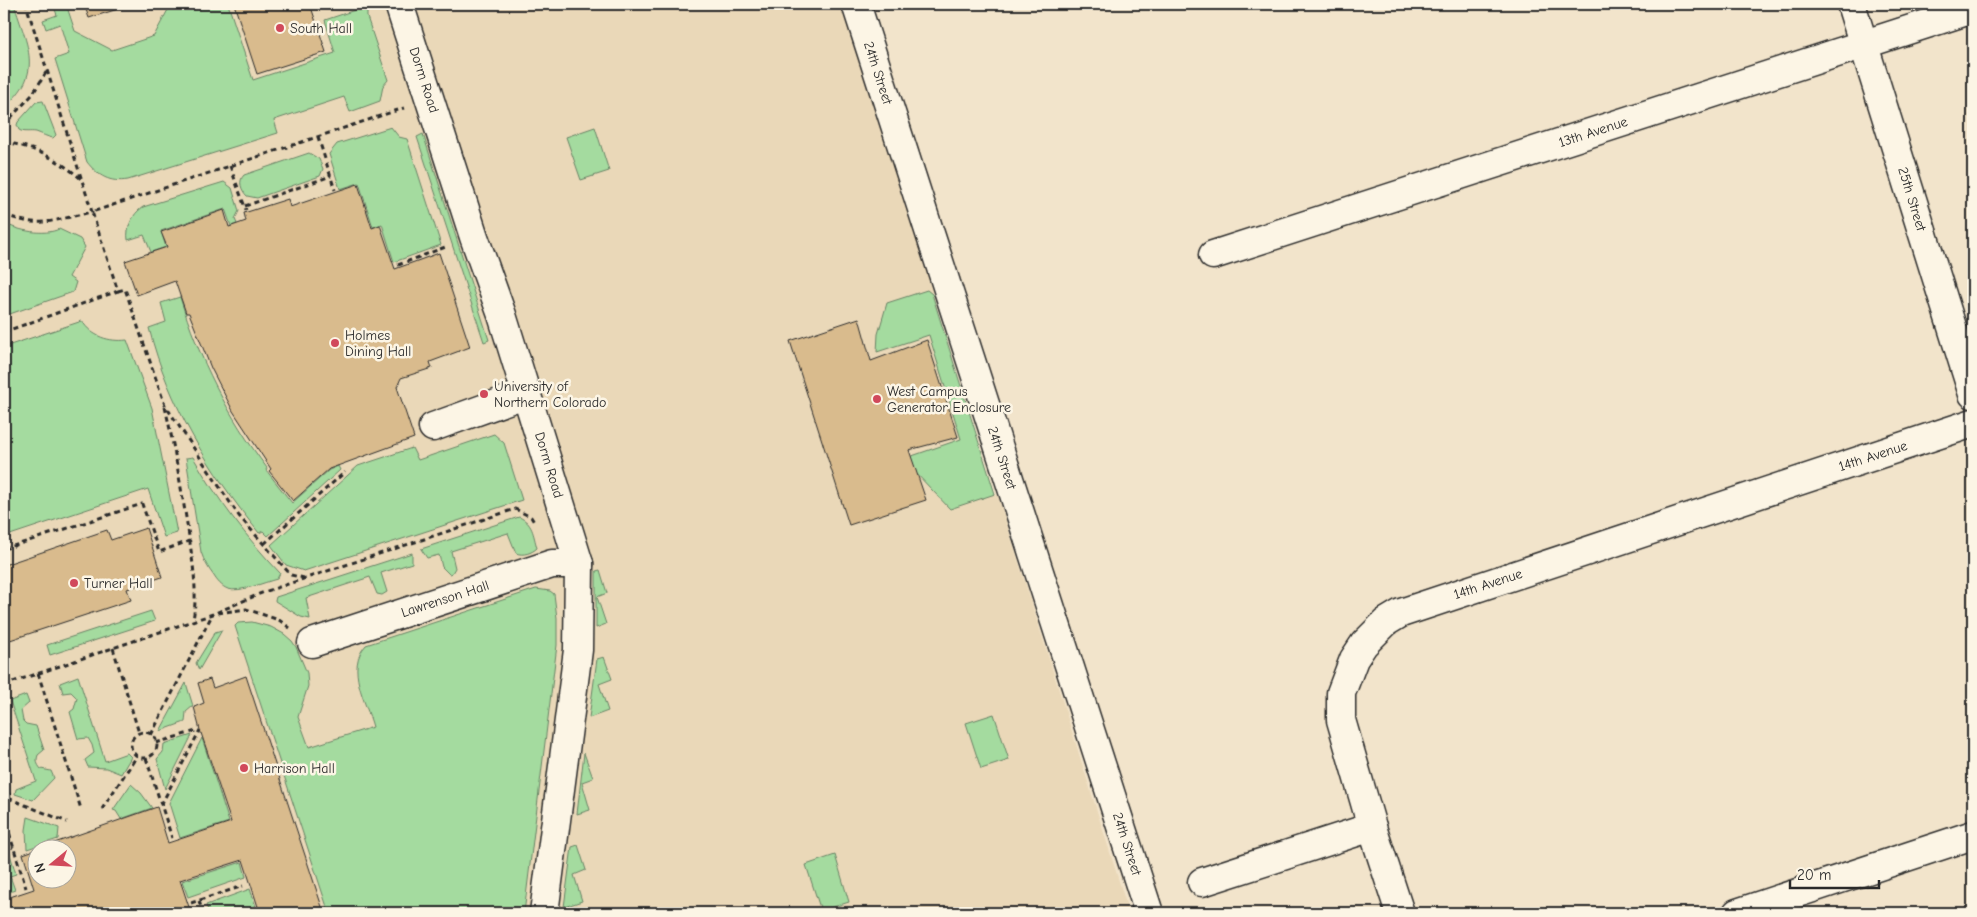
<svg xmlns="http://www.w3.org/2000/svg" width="1977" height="917" font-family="'Comic Neue',sans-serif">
	<rect width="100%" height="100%" fill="#f2e4cb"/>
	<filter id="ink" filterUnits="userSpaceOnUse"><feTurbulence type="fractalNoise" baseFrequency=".02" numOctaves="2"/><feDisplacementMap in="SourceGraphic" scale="10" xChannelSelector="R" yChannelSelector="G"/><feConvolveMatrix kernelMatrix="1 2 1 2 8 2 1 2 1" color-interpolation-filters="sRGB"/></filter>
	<g filter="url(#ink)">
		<path fill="#ead8b8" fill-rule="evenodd" d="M4,4H844L932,286V294L995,494L998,496L1129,913H4ZM38,850H68V880H38Z"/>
		<g fill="#a4db9f" stroke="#688365">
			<path d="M4,4H14C27,46 45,74 4,107Z"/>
			<path d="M53,4H66L75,31L112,50L154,36L171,4H228L253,80L335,53L325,20L367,6V17L388,80L383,86L380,101L350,112L344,97L274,120L278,133L128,180C110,183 98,176 87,162L55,59L69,54L60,24L46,29L43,20L57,15Z"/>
			<path d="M43,101L56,135L53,138C47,137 42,134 36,132C30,131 24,133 19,130L17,125L18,122L36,102Z"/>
			<polygon points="391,127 399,137 407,139 441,245 394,262 382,224 373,227 359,183 340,189 329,154 337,144"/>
			<polygon points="595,127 609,171 581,180 566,137"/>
			<polygon points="423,134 489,340 484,342 417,137"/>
			<path d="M309,153L319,159L323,169L320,176L257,198L247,196C241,190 238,181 244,175Z"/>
			<path d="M224,182L232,188L239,211L235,219L237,224L231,226L225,209L161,231L166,247L151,252L144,235L128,240C126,228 132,214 143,207Z"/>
			<path d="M4,223C18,231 45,236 59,229L80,239L85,247L69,277L76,282L73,292L4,316Z"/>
			<polygon points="927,290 932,294 995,494 950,509 915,472 909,457 961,439 929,335 877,352 878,334 887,303"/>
			<path d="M180,297C198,357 229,418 267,468L266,470L292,503L329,470L338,466L340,470L268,536L263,531L259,533C210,472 168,404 149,328L166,322L161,303Z"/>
			<path d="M82,321C92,337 109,342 127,340L152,408L177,533L164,537L148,489L4,537V347Z"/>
			<polygon points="494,434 504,443 522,500 304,571 286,565 271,545 358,466 412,448 418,460"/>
			<path d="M193,457C218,500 245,536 280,573L277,579C265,582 239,593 228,589C222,587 217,581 214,576C208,568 204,561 201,552L186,458Z"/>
			<path d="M519,517C533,523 533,534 537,548C532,553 523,556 516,553L508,533L451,551L455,568L452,573L449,574L442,567L439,555L427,558L421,549Z"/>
			<polygon points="412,553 412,563 381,573 387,592 382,595 377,594 370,577 306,598 310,619 301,617 275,601 276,597"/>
			<polygon points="600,570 607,593 597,597 606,624 596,628 596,571"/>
			<path d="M536,589L550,591L554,594L557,618V645L524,913H329L235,626L238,623L252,622L271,627L284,634L292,641L296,647L307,673L308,686L298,717L309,747L373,727C366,701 345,668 366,645Z"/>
			<polygon points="151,611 155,621 50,655 47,645"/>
			<polygon points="222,630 199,670 196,663 215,632"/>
			<polygon points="604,657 612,679 599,684 608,711 589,718 597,659"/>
			<polygon points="78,676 105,761 127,753 131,757 121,774 106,768 88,767 85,760 94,753 92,745 88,738 78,739 70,712 74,709 77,698 71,692 63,693 60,683"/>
			<polygon points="186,683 193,706 186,712 185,722 160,731"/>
			<path d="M26,695L29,703L21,710L23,721L26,724L36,726L44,750L38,755C36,761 37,764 41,769L51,771L54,778L33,800L15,794L16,789L36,781L10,701Z"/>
			<polygon points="994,714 1009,760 981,769 966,723"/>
			<polygon points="192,735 165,789 157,759 163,752 164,744"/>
			<polygon points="202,738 229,822 180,838 169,803"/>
			<polygon points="584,753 593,778 582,782 590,810 577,814"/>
			<polygon points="131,784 141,793 152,808 121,819 116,811 113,810"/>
			<polygon points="28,817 59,828 58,839 27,849 26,830"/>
			<polygon points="578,845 586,870 574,875 582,901 564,907 572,847"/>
			<polygon points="4,849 9,851 16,874 10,876 15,890 4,894"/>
			<polygon points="835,855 849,902 821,911 806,865"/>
			<polygon points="242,862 246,877 188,897 182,881"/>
			<polygon points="250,889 258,913 209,913 206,905"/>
		</g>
		<g fill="#d9bb8d" stroke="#2b2b2b" fill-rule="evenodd">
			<polygon points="84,4 134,4 89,18"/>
			<polygon points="234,4 310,4 326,52 257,74"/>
			<polygon points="358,184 372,228 380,225 395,269 439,253 470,347 430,362 432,368 401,378 397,387 414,438 329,469 293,501 269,471 271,469 233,411 211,368 189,313 186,313 175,281 137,295 125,261 167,247 161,232 224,210 229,227 246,221 244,213 288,199 290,207"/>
			<polygon points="859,318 871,361 927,340 958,437 909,450 926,500 849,525 790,341"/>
			<polygon points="146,528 162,577 127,589 131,600 4,642 4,565 107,530 111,540"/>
			<path d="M246,676L324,913H260L243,860L180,880L191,913H4V899L34,889L23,854L157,807L168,843L231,822L200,730L194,707L204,703L198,683L210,679L213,688ZM38,850H68V880H38Z"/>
		</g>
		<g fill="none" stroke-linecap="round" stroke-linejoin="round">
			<g stroke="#2b2b2b" stroke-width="31">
				<g id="minor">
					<polyline points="399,4 474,237 502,315 579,564 578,650 544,913"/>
					<polyline points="856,4 1149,913"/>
					<polyline points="1851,4 1973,394"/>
					<polyline points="1213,255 1973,9"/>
					<polyline points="433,427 527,393"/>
					<polyline points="312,643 552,564 579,564"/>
					<polyline points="1202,882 1372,827"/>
					<polyline points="1400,913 1372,827 1341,720 1341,693 1354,659 1364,644 1386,622 1401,613 1973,423"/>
					<polyline points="1737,913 1973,835"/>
				</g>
			</g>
			<g stroke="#2b2b2b" stroke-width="3" stroke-dasharray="5 4" stroke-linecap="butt">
				<polyline points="4,125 32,95 47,71"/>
				<polyline points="318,137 335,190"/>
				<path d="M4,142C32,146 60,160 81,179"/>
				<polyline points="230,166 246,210"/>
				<polyline points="245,206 331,176"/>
				<path d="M4,214C39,230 56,219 92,212L26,4"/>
				<polyline points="398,265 448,246"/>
				<polyline points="118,291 125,289 165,405 239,516 291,575 304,578"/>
				<polyline points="4,332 118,291 92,212 404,108"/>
				<path d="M165,407C175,450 182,493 189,536C193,565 198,592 193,620"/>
				<polyline points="264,544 345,472"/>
				<polyline points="4,549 142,504 159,552 189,541"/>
				<polyline points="218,613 246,609 279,620 290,628"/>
				<polyline points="113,648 139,733"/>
				<polyline points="38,673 81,809"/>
				<polyline points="4,685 213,614 264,592 515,509 531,517 534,522"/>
				<circle cx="144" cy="745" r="13"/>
				<polyline points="151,735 212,615"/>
				<polyline points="156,743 199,730"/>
				<polyline points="146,758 172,838"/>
				<polyline points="4,785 9,794 4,804"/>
				<polyline points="8,798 67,822"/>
				<polyline points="161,805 200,730"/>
				<polyline points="102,809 137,756"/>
				<polyline points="4,816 26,888"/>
				<polyline points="4,843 13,848"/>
				<polyline points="199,901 203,913"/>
				<polyline points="191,903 243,886"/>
			</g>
			<use href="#minor" stroke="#fcf5e5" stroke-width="28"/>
		</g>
	</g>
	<g fill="#d1495b" stroke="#fcf5e5" stroke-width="2">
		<circle cx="280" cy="28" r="5"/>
		<circle cx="335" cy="343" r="5"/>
		<circle cx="484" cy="394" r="5"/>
		<circle cx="877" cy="399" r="5"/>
		<circle cx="74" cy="583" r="5"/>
		<circle cx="244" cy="768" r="5"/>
	</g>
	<g text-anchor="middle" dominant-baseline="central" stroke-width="5" stroke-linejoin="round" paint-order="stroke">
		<g font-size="14" fill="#2b2b2b" stroke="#fcf5e5" text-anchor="start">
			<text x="290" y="28">South Hall</text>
			<text x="345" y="335">Holmes<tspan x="345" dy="16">Dining Hall</tspan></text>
			<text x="494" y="386">University of<tspan x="494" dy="16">Northern Colorado</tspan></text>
			<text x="887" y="391">West Campus<tspan x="887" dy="16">Generator Enclosure</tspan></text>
			<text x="84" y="583">Turner Hall</text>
			<text x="254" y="768">Harrison Hall</text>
		</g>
		<g font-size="14" fill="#2b2b2b" stroke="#fcf5e5">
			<text transform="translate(878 73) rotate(72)">24th Street</text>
			<text transform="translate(424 80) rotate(72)">Dorm Road</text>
			<text transform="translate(1593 132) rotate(-18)">13th Avenue</text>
			<text transform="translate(1912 199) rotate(73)">25th Street</text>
			<text transform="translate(1873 456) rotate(-18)">14th Avenue</text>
			<text transform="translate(1002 458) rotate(72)">24th Street</text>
			<text transform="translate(549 465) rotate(73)">Dorm Road</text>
			<text transform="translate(1488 584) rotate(-18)">14th Avenue</text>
			<text transform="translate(445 599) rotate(-18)">Lawrenson Hall</text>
			<text transform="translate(1127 844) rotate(72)">24th Street</text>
		</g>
	</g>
	<rect width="1977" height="917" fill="none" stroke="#fcf5e5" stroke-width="20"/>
	<rect x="10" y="10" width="1957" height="897" fill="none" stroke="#2b2b2b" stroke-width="2" filter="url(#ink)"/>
	<g transform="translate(52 864) rotate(252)"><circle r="24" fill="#fcf5e5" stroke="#a8a49b"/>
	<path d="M0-4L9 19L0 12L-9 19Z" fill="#d1495b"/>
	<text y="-8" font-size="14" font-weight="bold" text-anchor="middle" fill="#2b2b2b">N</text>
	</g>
	<path d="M1790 880v8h89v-8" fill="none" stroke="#2b2b2b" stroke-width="2.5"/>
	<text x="1797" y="880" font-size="15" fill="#2b2b2b" stroke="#fcf5e5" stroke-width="4" paint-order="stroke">20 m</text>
</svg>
